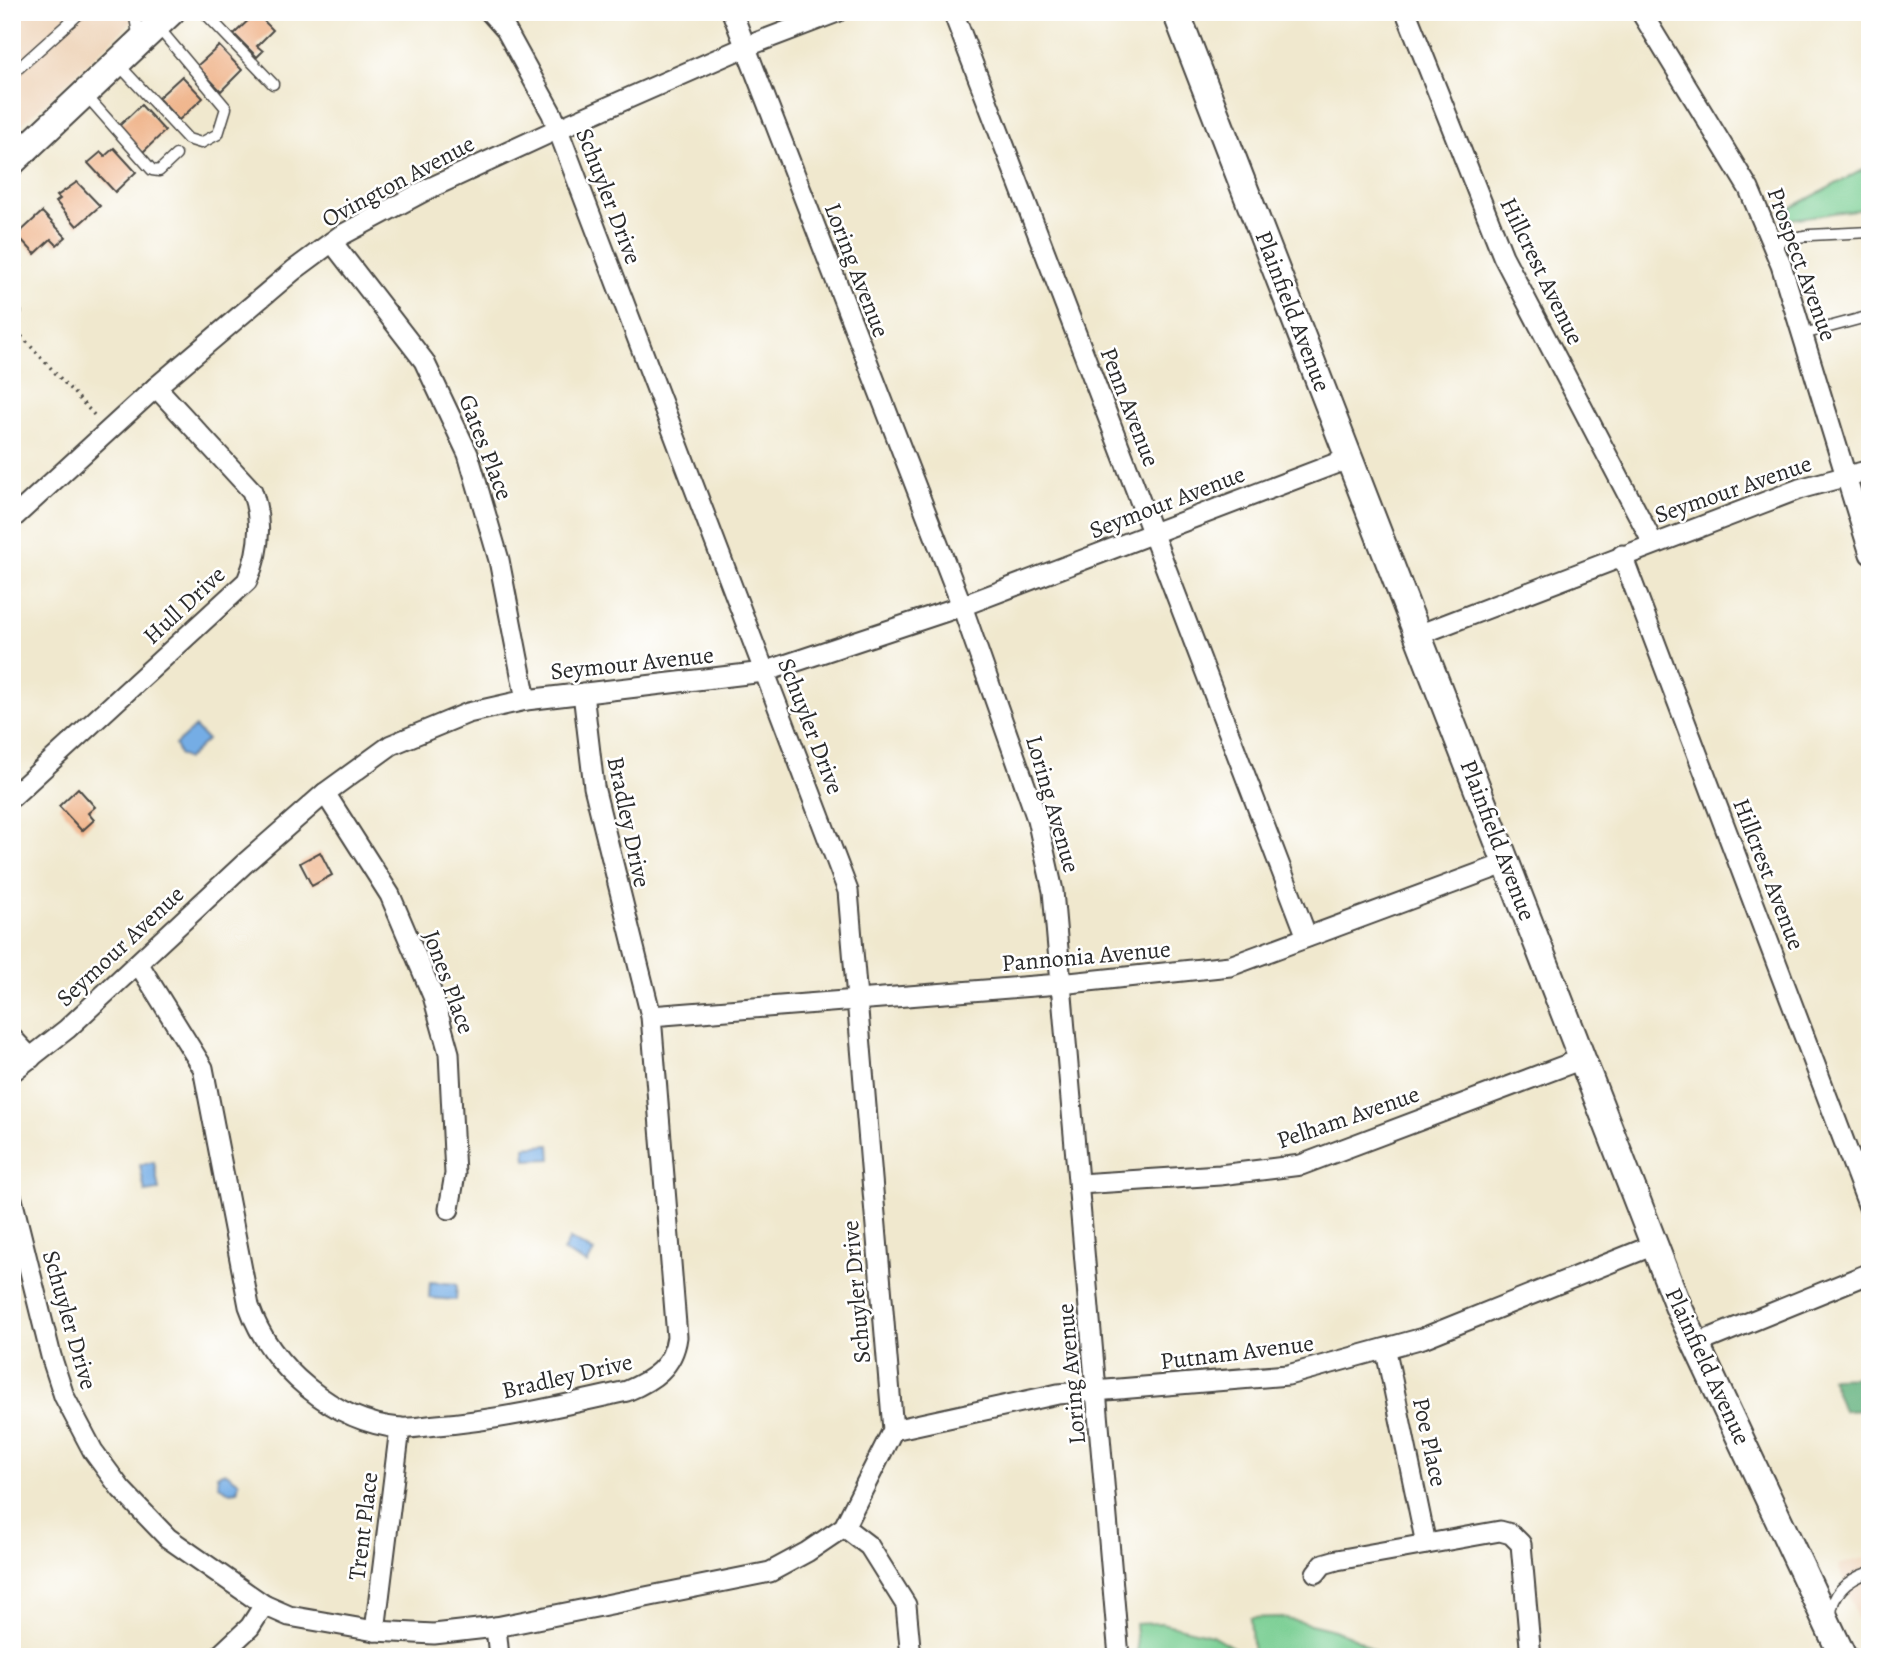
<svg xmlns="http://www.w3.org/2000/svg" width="1882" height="1669" font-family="Alegreya,serif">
	<rect width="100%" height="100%" fill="#fff"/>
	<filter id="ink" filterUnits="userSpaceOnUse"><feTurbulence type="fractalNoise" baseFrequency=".0143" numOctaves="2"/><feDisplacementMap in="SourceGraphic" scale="14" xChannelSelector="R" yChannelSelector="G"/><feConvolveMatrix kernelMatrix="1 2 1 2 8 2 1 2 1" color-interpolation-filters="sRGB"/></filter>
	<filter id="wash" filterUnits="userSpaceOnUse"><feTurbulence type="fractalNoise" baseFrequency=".00686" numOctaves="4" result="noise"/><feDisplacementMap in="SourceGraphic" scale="28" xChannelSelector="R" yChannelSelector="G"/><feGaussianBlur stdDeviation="1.57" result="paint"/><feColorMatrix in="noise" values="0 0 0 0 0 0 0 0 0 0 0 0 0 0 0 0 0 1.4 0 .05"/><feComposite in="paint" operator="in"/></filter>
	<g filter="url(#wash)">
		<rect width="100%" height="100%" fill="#f0e8ce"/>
		<g fill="#efd6bc">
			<polygon points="12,12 142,12 12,134"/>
			<polygon points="1870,1556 1870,1655 1838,1565"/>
		</g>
		<g fill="#77cd91" stroke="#517c5e" stroke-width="2">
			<polygon points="1870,166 1870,208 1784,220 1781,213"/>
			<path d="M1278,1617C1310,1625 1358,1630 1379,1657H1253L1250,1618Z"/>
			<polygon points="1161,1623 1212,1635 1249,1657 1138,1657 1135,1624"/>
		</g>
		<polygon fill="#61b07b" stroke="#466e53" stroke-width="2" points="1870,1377 1870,1410 1843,1411 1831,1378"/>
		<g fill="#75ade5" stroke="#506c88" stroke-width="2">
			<polygon points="195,727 207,740 187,759 179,754 175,745"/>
			<polygon points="550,1145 551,1159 526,1160 525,1147"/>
			<polygon points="154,1162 159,1190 145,1192 140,1165"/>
			<polygon points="570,1239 594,1252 587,1264 563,1251"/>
			<polygon points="430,1282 457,1284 456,1300 429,1298"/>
			<polygon points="225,1472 239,1482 237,1491 229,1492 219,1485 217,1475"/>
		</g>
		<g id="blocks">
			<g fill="#efb288">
				<polygon points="256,13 273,30 257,46 263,51 257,57 234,34"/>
				<polygon points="219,46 242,70 221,91 197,66"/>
				<polygon points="182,76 203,98 179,120 158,98"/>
				<polygon points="141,105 165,131 143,152 119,126"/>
				<polygon points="114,148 136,172 115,192 88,163 101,152 105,156"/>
				<polygon points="77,182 100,206 77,226 56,202 60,199 57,196"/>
				<polygon points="42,212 66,237 57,245 51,239 35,254 17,235"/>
				<polygon points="12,256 22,266 12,275"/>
				<polygon points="78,788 95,807 88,813 94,820 82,831 59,806"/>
				<polygon points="320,852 332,875 312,886 300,863"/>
			</g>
		</g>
	</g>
	<g filter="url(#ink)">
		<use href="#blocks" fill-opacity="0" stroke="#494743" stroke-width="2"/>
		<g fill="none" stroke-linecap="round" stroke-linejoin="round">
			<g stroke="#494743" stroke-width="13">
				<g id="lane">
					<polyline points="134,12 139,39"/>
					<polyline points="204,12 273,84"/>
					<polyline points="119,65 188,139 201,143 218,134 226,108 157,26"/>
					<polyline points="12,74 81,12"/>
					<polyline points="85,94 152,170 159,171 176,155"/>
					<polyline points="1771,242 1810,235 1870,232"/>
					<polyline points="12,308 16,312"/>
					<polyline points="1803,334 1870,316"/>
					<path d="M1831,1615C1832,1592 1849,1579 1870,1572"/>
				</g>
			</g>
			<g stroke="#494743" stroke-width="23">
				<g id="street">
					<polyline points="732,12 962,606 1037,819 1053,891 1119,1657"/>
					<polyline points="953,12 1307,937"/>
					<polyline points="1406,12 1503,256 1653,543"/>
					<polyline points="1641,12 1749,189 1781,265 1870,554"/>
					<polyline points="332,242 424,361 468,454 499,560 526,700"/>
					<polyline points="12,519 156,387 294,270 340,236 428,189 558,129 745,47 837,12"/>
					<polyline points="1622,555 1870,1210"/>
					<polyline points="1418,635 1799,489 1870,470"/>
					<polyline points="325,793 390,895 433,996 449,1053 455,1174 449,1209"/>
					<path d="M12,797L247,581C260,551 263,522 252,491L156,387"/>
					<path d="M138,963L203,1068L249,1306C270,1367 334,1422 400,1428C412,1429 425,1426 437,1425C501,1420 564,1405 627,1391C653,1380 673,1367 677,1337L651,1016L594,787L583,693"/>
					<polyline points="651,1016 1060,984 1230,966 1507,863"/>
					<polyline points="12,1038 31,1058"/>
					<polyline points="12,1072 67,1029 244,864 325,793 391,745 468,713 526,700 764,672 962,606 1350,458"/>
					<polyline points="1079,1184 1220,1175 1301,1165 1582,1059"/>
					<polyline points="12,1199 51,1356 64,1396 93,1451 121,1489 168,1538 264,1605 289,1616 375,1631 434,1634 496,1627 770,1572 807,1552 844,1527 893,1430 848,891 552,114 506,30 490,12"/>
					<polyline points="1696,1344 1870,1273"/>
					<polyline points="1386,1351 1426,1544"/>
					<polyline points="893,1430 1058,1394 1288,1375 1423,1338 1654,1245"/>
					<polyline points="844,1527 869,1546 906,1605 911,1657"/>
					<polyline points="1316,1573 1323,1564 1337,1560 1500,1531 1511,1534 1521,1544 1531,1657"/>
					<polyline points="496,1627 499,1657"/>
					<polyline points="375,1631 400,1428"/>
					<polyline points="218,1657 250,1627 264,1605"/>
				</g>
			</g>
			<g stroke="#494743" stroke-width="30">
				<g id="secondary">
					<polyline points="1176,12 1678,1306 1843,1657"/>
					<polyline points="12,162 171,12"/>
				</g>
			</g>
			<polyline stroke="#494743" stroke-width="3.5" stroke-dasharray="2 5" stroke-linecap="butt" points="12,326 96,417"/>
			<use href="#lane" stroke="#fff" stroke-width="10"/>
			<use href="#street" stroke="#fff" stroke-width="19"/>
			<use href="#secondary" stroke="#fff" stroke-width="26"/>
		</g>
	</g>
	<g text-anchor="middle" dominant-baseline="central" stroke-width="5" stroke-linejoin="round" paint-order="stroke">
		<g font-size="24" fill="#2b2b2b" stroke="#fff">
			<text transform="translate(398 181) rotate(-28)">Ovington Avenue</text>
			<text transform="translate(609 196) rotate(69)">Schuyler Drive</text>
			<text transform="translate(1802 264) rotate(70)">Prospect Avenue</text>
			<text transform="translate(857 270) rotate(69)">Loring Avenue</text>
			<text transform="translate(1542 271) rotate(64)">Hillcrest Avenue</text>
			<text transform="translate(1293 311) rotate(69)">Plainfield Avenue</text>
			<text transform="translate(1130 407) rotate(69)">Penn Avenue</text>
			<text transform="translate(486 447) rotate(69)">Gates Place</text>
			<text transform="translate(1733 489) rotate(-19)">Seymour Avenue</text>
			<text transform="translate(1167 502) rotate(-21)">Seymour Avenue</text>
			<text transform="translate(184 605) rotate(-43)">Hull Drive</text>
			<text transform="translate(632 663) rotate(-6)">Seymour Avenue</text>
			<text transform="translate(811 726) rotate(69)">Schuyler Drive</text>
			<text transform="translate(1053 804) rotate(74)">Loring Avenue</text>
			<text transform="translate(629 822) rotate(78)">Bradley Drive</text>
			<text transform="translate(1498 840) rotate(69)">Plainfield Avenue</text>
			<text transform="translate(1769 874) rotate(69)">Hillcrest Avenue</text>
			<text transform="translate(120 946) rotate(-43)">Seymour Avenue</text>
			<text transform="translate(1086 956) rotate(-5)">Pannonia Avenue</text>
			<text transform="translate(449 982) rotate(70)">Jones Place</text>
			<text transform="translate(1348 1117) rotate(-19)">Pelham Avenue</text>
			<text transform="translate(856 1292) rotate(-95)">Schuyler Drive</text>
			<text transform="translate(70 1320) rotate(74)">Schuyler Drive</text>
			<text transform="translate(1237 1352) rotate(-7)">Putnam Avenue</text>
			<text transform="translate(1708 1366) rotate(65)">Plainfield Avenue</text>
			<text transform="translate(1071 1374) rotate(-95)">Loring Avenue</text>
			<text transform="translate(567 1376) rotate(-13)">Bradley Drive</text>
			<text transform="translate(1430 1442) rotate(78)">Poe Place</text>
			<text transform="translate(363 1526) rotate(-83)">Trent Place</text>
		</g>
	</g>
	<rect width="1882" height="1669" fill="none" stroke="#fff" stroke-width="42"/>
</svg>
